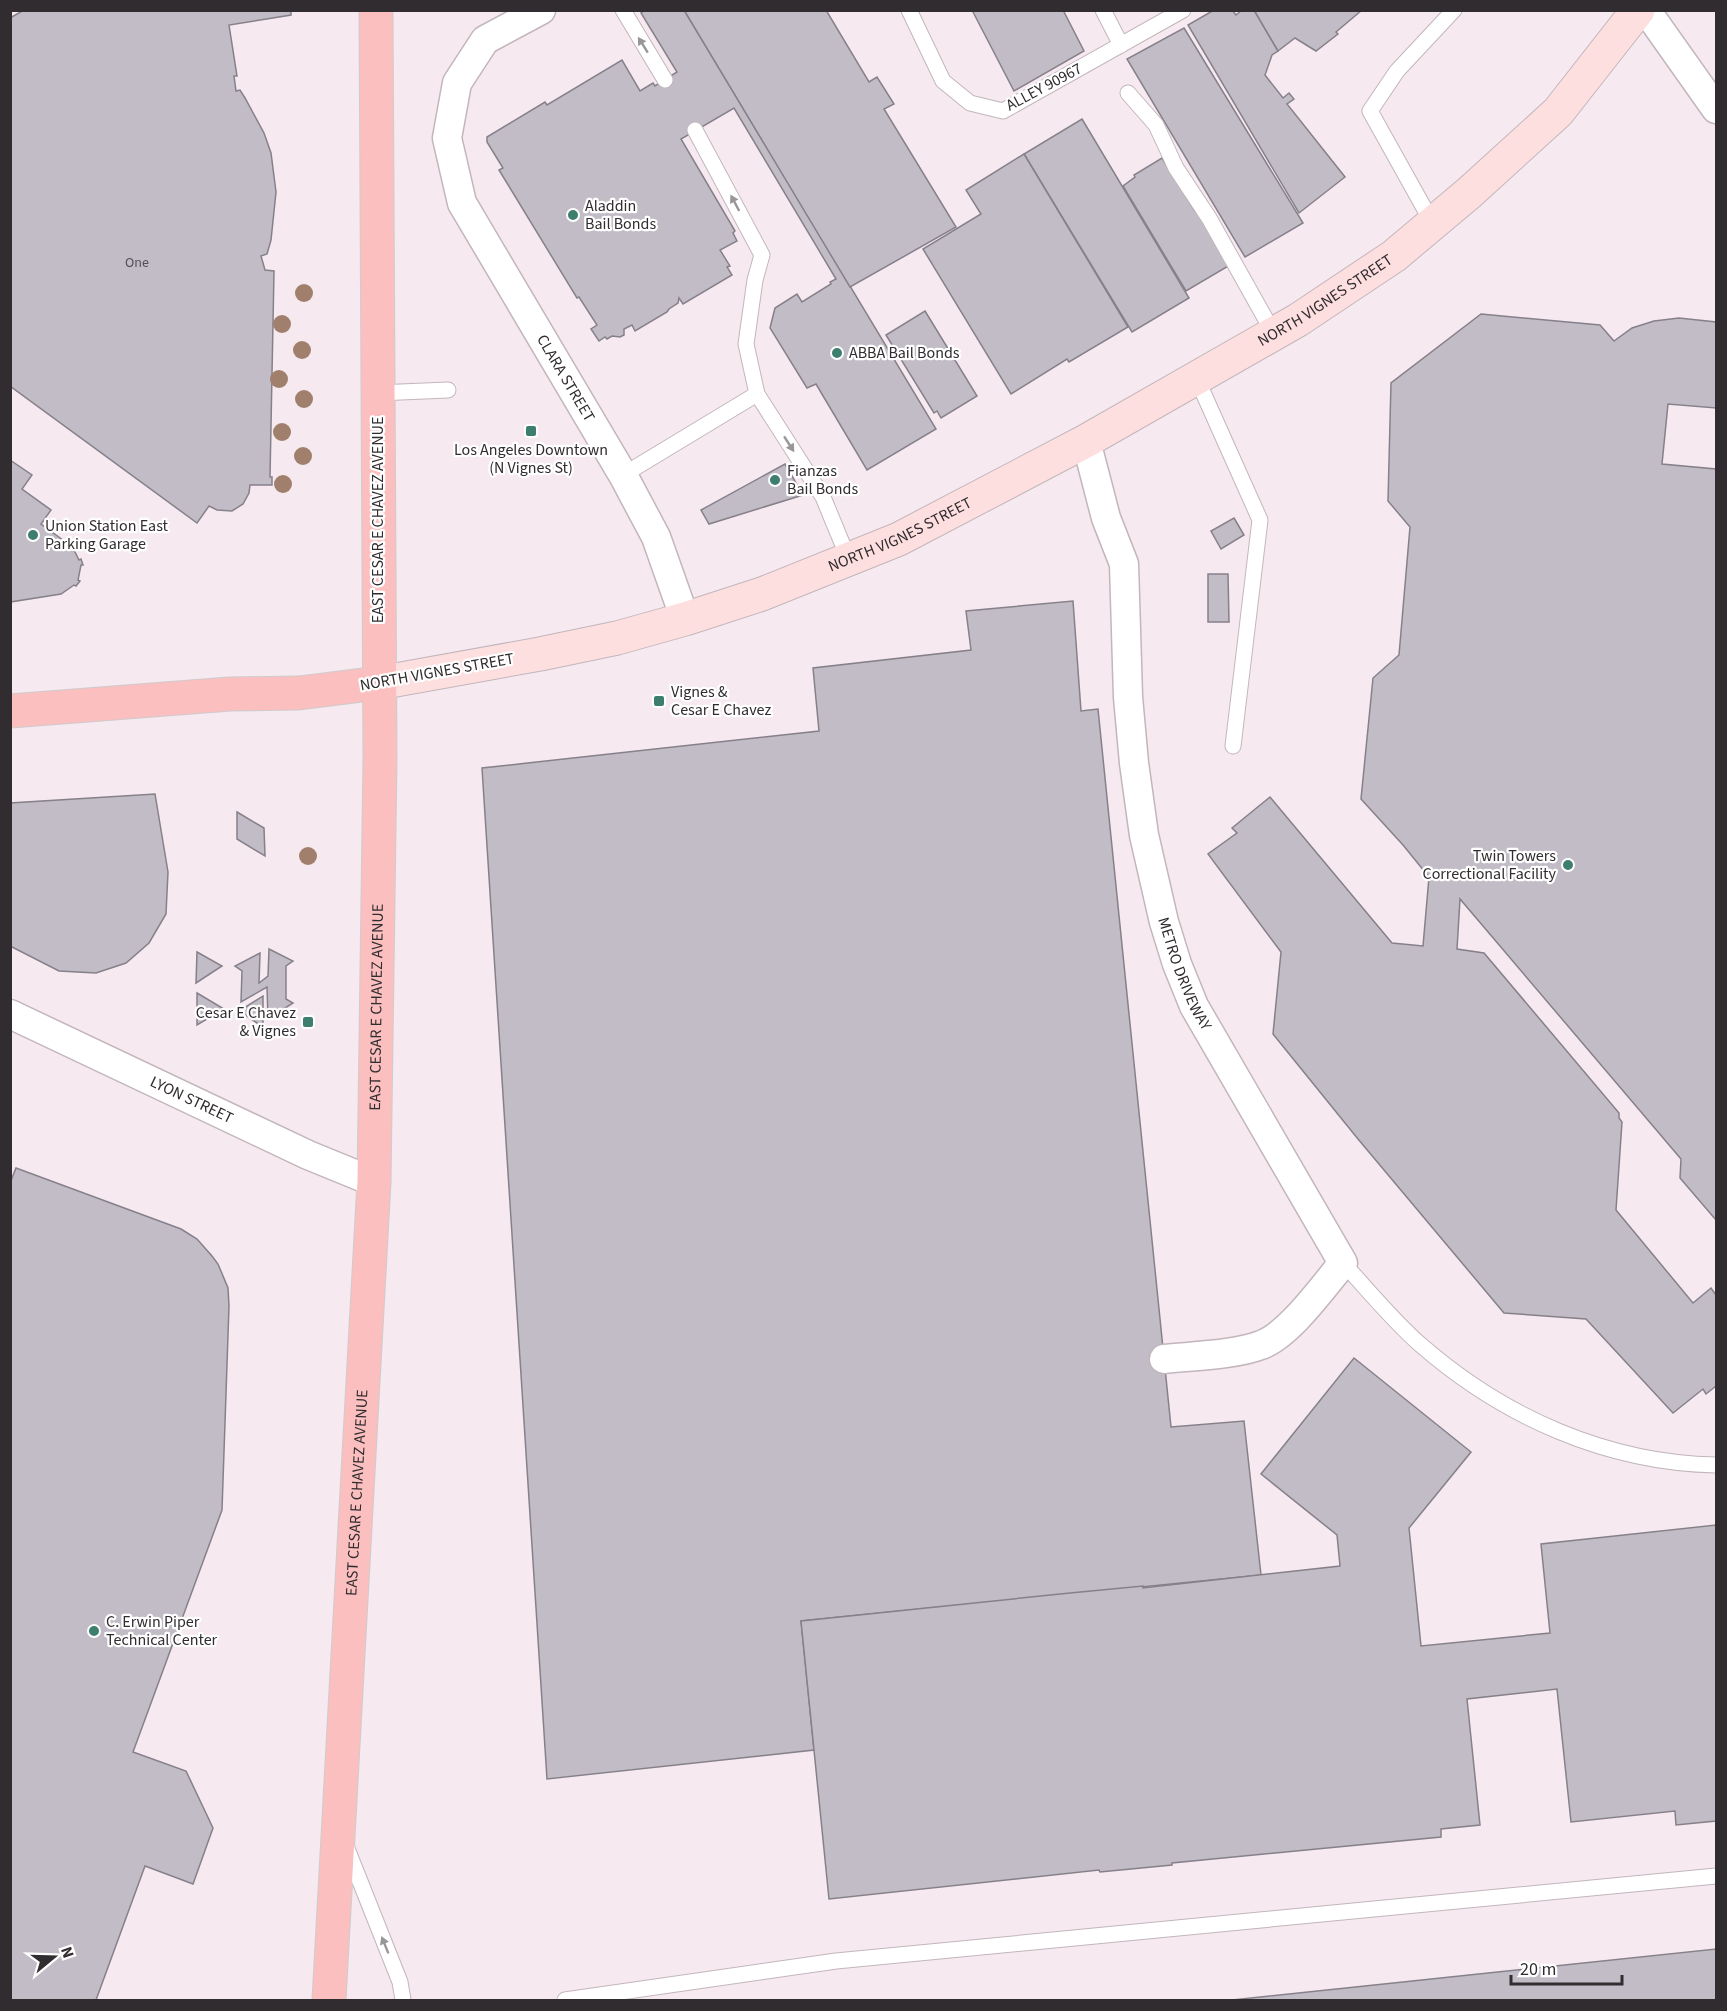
<svg xmlns="http://www.w3.org/2000/svg" width="1727" height="2011" font-family="'Source Sans 3',sans-serif">
	<rect width="100%" height="100%" fill="#f6e9f0"/>
	<g fill="#c2bcc6" stroke="#86808a" stroke-width="1.5">
		<polygon points="24,10 291,10 291,15 229,25 237,76 234,76 236,91 240,90 245,98 264,133 271,153 276,192 271,240 267,254 261,256 265,270 274,271 270,477 272,477 272,485 250,485 249,493 243,504 232,511 217,510 209,506 197,523 10,386 10,18"/>
		<polygon points="645,10 684,10 936,429 867,470 816,384 807,388 770,328 775,308 797,294 802,302 831,284 830,282 836,279 734,108 681,139 735,231 733,233 737,241 720,250 730,266 727,267 732,275 683,304 679,298 678,303 669,309 667,312 635,331 632,325 624,329 624,335 620,337 612,336 607,339 605,337 599,341 591,329 597,325 579,297 577,298 499,170 503,168 487,142 487,137 545,102 547,105 622,60 640,91 653,83 655,86 677,72 641,13"/>
		<polygon points="684,10 826,10 869,82 877,77 894,104 884,109 956,227 850,287"/>
		<polygon points="972,10 1063,10 1084,51 1014,91"/>
		<polygon points="1214,10 1232,10 1236,15 1242,10 1254,10 1278,51 1272,55 1265,75 1283,98 1289,93 1294,99 1287,104 1345,177 1299,213 1188,25"/>
		<polygon points="1254,10 1362,10 1336,32 1338,34 1316,51 1295,38 1278,51"/>
		<polygon points="1184,28 1303,223 1245,257 1127,59"/>
		<polygon points="1082,119 1189,298 1132,332 1024,154"/>
		<polygon points="1024,154 1128,327 1069,362 1067,359 1011,394 923,249 981,214 966,190"/>
		<polygon points="1162,158 1195,211 1197,209 1230,265 1186,291 1123,186 1135,177 1134,175"/>
		<polygon points="925,311 977,396 941,418 937,411 934,413 886,335"/>
		<polygon points="1481,314 1600,325 1614,341 1632,328 1654,321 1679,318 1716,322 1716,408 1668,404 1662,464 1716,469 1716,1220 1680,1178 1681,1159 1460,899 1457,949 1484,953 1619,1113 1619,1118 1622,1122 1616,1210 1693,1303 1711,1288 1716,1295 1716,1386 1706,1394 1703,1389 1673,1413 1586,1319 1504,1313 1358,1139 1273,1034 1281,952 1208,854 1237,833 1232,828 1270,797 1392,943 1423,946 1429,877 1403,845 1361,799 1373,678 1399,655 1410,527 1388,501 1391,383"/>
		<polygon points="10,460 32,475 22,489 51,510 41,524 71,546 70,548 75,552 79,560 81,559 83,565 81,565 78,580 80,581 76,586 74,585 61,594 10,602"/>
		<polygon points="785,464 803,495 709,524 701,510"/>
		<polygon points="1234,518 1244,535 1221,549 1211,531"/>
		<polygon points="1208,574 1228,574 1229,622 1208,622"/>
		<polygon points="1073,601 1081,711 1098,709 1171,1427 1244,1421 1261,1575 801,1621 814,1750 547,1779 482,768 819,731 813,668 971,650 966,611"/>
		<polygon points="155,794 168,872 166,914 149,943 126,963 96,973 59,971 10,946 10,803"/>
		<polygon points="237,812 264,828 265,856 237,839"/>
		<polygon points="269,949 293,961 286,966 286,999 293,1003 268,1019 267,987 241,1002 242,971 235,966 260,953 259,983 268,976"/>
		<polygon points="197,952 222,966 196,983"/>
		<polygon points="197,993 224,1009 197,1025"/>
		<polygon points="263,996 263,1027 239,1011"/>
		<polygon points="16,1168 181,1229 197,1239 212,1256 218,1264 228,1288 229,1306 222,1510 133,1752 186,1771 213,1828 193,1884 145,1866 96,2000 10,2000 10,1183"/>
		<polygon points="1354,1358 1471,1452 1409,1528 1421,1646 1550,1633 1541,1544 1716,1525 1716,1821 1676,1825 1675,1811 1571,1822 1557,1689 1467,1699 1480,1825 1441,1829 1441,1837 1172,1863 1172,1865 1100,1872 1099,1870 829,1899 801,1621 1070,1593 1143,1586 1143,1588 1340,1566 1337,1535 1261,1474"/>
		<polygon points="1716,1949 1716,2000 1232,2000"/>
	</g>
	<g fill="none" stroke-linecap="round" stroke-linejoin="round">
		<g stroke="#c2b6bc" stroke-width="17">
			<g id="lane">
				<polyline points="623,10 665,80"/>
				<polyline points="909,10 943,81 970,103 1003,111 1183,10"/>
				<polyline points="1103,10 1121,45"/>
				<polyline points="1128,93 1156,125 1176,168 1209,218 1274,334"/>
				<polyline points="695,130 762,255 755,280 746,344 757,394 823,497 849,560"/>
				<polyline points="1433,224 1370,111 1397,71 1454,10"/>
				<polyline points="1197,379 1260,520 1233,746"/>
				<polyline points="377,393 448,390"/>
				<polyline points="623,475 757,394"/>
				<path d="M1343,1263C1368,1290 1395,1323 1422,1346C1504,1417 1607,1463 1716,1465"/>
				<polyline points="346,1846 400,1982 403,2000"/>
				<polyline points="565,2000 836,1961 1716,1876"/>
			</g>
		</g>
		<g stroke="#c2b6bc" stroke-width="31">
			<g id="street">
				<path id="s1" d="M541,10L485,40L457,83L447,138L462,203L623,475L656,537L685,619"/>
				<polyline points="1646,10 1716,109"/>
				<path id="s2" d="M1086,441L1106,518L1124,564L1128,697L1134,763L1144,835L1164,922L1177,964L1194,1006L1343,1263C1323,1287 1289,1335 1261,1345C1235,1355 1193,1356 1164,1359"/>
				<path id="s3" d="M10,1014L308,1155L374,1182"/>
			</g>
		</g>
		<g stroke="#c2b6bc" stroke-width="35">
			<g id="secondary">
				<path id="s4" d="M379,683L540,654L617,638L685,619L762,594L899,539L1086,441L1298,320L1394,256L1469,193L1558,112L1638,10"/>
			</g>
		</g>
		<g stroke="#cecccd" stroke-width="35">
			<g id="primary">
				<polyline points="10,711 230,694 299,693 379,683"/>
				<path id="s5" d="M329,2000L374,1182L380,758L376,10"/>
			</g>
		</g>
		<use href="#lane" stroke="#fff" stroke-width="15"/>
		<use href="#street" stroke="#fff" stroke-width="28"/>
		<use href="#secondary" stroke="#fddfdf" stroke-width="33"/>
		<use href="#primary" stroke="#fbbfbf" stroke-width="33"/>
	</g>
	<g fill="#a0806c">
		<circle cx="304" cy="293" r="9"/>
		<circle cx="282" cy="324" r="9"/>
		<circle cx="302" cy="350" r="9"/>
		<circle cx="279" cy="379" r="9"/>
		<circle cx="304" cy="399" r="9"/>
		<circle cx="282" cy="432" r="9"/>
		<circle cx="303" cy="456" r="9"/>
		<circle cx="283" cy="484" r="9"/>
		<circle cx="308" cy="856" r="9"/>
	</g>
	<defs><path id="oneway-solid" d="M-6-.8H1V-3.2L6.5 0L1 3.2V.8H-6Z" transform="scale(1.5)"/></defs>
	<g fill="#989697">
		<use href="#oneway-solid" transform="translate(643 45) rotate(-122)"/>
		<use href="#oneway-solid" transform="translate(735 203) rotate(-118)"/>
		<use href="#oneway-solid" transform="translate(789 444) rotate(57)"/>
		<use href="#oneway-solid" transform="translate(385 1945) rotate(-112)"/>
	</g>
	<g fill="#3d7e6e" stroke="#fff" stroke-width="2">
		<circle cx="573" cy="215" r="6"/>
		<circle cx="837" cy="353" r="6"/>
		<rect x="525" y="425" width="12" height="12" rx="3"/>
		<circle cx="775" cy="480" r="6"/>
		<circle cx="33" cy="535" r="6"/>
		<rect x="653" y="695" width="12" height="12" rx="3"/>
		<circle cx="1568" cy="865" r="6"/>
		<rect x="302" y="1016" width="12" height="12" rx="3"/>
		<circle cx="94" cy="1631" r="6"/>
	</g>
	<g text-anchor="middle" dominant-baseline="central" stroke-width="4.5" stroke-linejoin="round" paint-order="stroke">
		<g font-size="14" fill="#555055">
			<text x="137" y="263">One</text>
		</g>
		<g font-size="16" fill="#312c2f" stroke="#fff">
			<text transform="translate(1044 87) rotate(-28)">ALLEY 90967</text>
			<text stroke="none"><textPath href="#s4" startOffset="1030">NORTH VIGNES STREET</textPath></text>
			<text stroke="none"><textPath href="#s1" startOffset="441">CLARA STREET</textPath></text>
			<text transform="translate(378 520) rotate(-90)">EAST CESAR E CHAVEZ AVENUE</text>
			<text stroke="none"><textPath href="#s4" startOffset="544">NORTH VIGNES STREET</textPath></text>
			<text transform="translate(437 672) rotate(-10)">NORTH VIGNES STREET</text>
			<text stroke="none"><textPath href="#s2" startOffset="546">METRO DRIVEWAY</textPath></text>
			<text stroke="none"><textPath href="#s5" startOffset="994">EAST CESAR E CHAVEZ AVENUE</textPath></text>
			<text stroke="none"><textPath href="#s3" startOffset="201">LYON STREET</textPath></text>
			<text stroke="none"><textPath href="#s5" startOffset="508">EAST CESAR E CHAVEZ AVENUE</textPath></text>
		</g>
		<g font-size="16" fill="#312c2f" stroke="#fff" text-anchor="start">
			<text x="585" y="206">Aladdin<tspan x="585" dy="18">Bail Bonds</tspan></text>
			<text x="849" y="353">ABBA Bail Bonds</text>
			<text x="531" y="450" text-anchor="middle">Los Angeles Downtown<tspan x="531" dy="18">(N Vignes St)</tspan></text>
			<text x="787" y="471">Fianzas<tspan x="787" dy="18">Bail Bonds</tspan></text>
			<text x="45" y="526">Union Station East<tspan x="45" dy="18">Parking Garage</tspan></text>
			<text x="671" y="692">Vignes &amp;<tspan x="671" dy="18">Cesar E Chavez</tspan></text>
			<text x="1556" y="856" text-anchor="end">Twin Towers<tspan x="1556" dy="18">Correctional Facility</tspan></text>
			<text x="296" y="1013" text-anchor="end">Cesar E Chavez<tspan x="296" dy="18">&amp; Vignes</tspan></text>
			<text x="106" y="1622">C. Erwin Piper<tspan x="106" dy="18">Technical Center</tspan></text>
		</g>
	</g>
	<rect width="1727" height="2011" fill="none" stroke="#312c2f" stroke-width="24"/>
	<g transform="translate(54 1957) rotate(71)" stroke="#ffffff" stroke-width="4.5" paint-order="stroke">
	<path d="M0-4.5L10 22L0 15L-10 22Z" fill="#312c2f"/>
	<text y="-9" font-size="16" font-weight="bold" text-anchor="middle" fill="#312c2f">N</text>
	</g>
	<path d="M1511 1975v9h111v-9" fill="none" stroke="#312c2f" stroke-width="3"/>
	<text x="1520" y="1975" font-size="18" fill="#312c2f" stroke="#ffffff" stroke-width="4.5" paint-order="stroke">20 m</text>
</svg>
